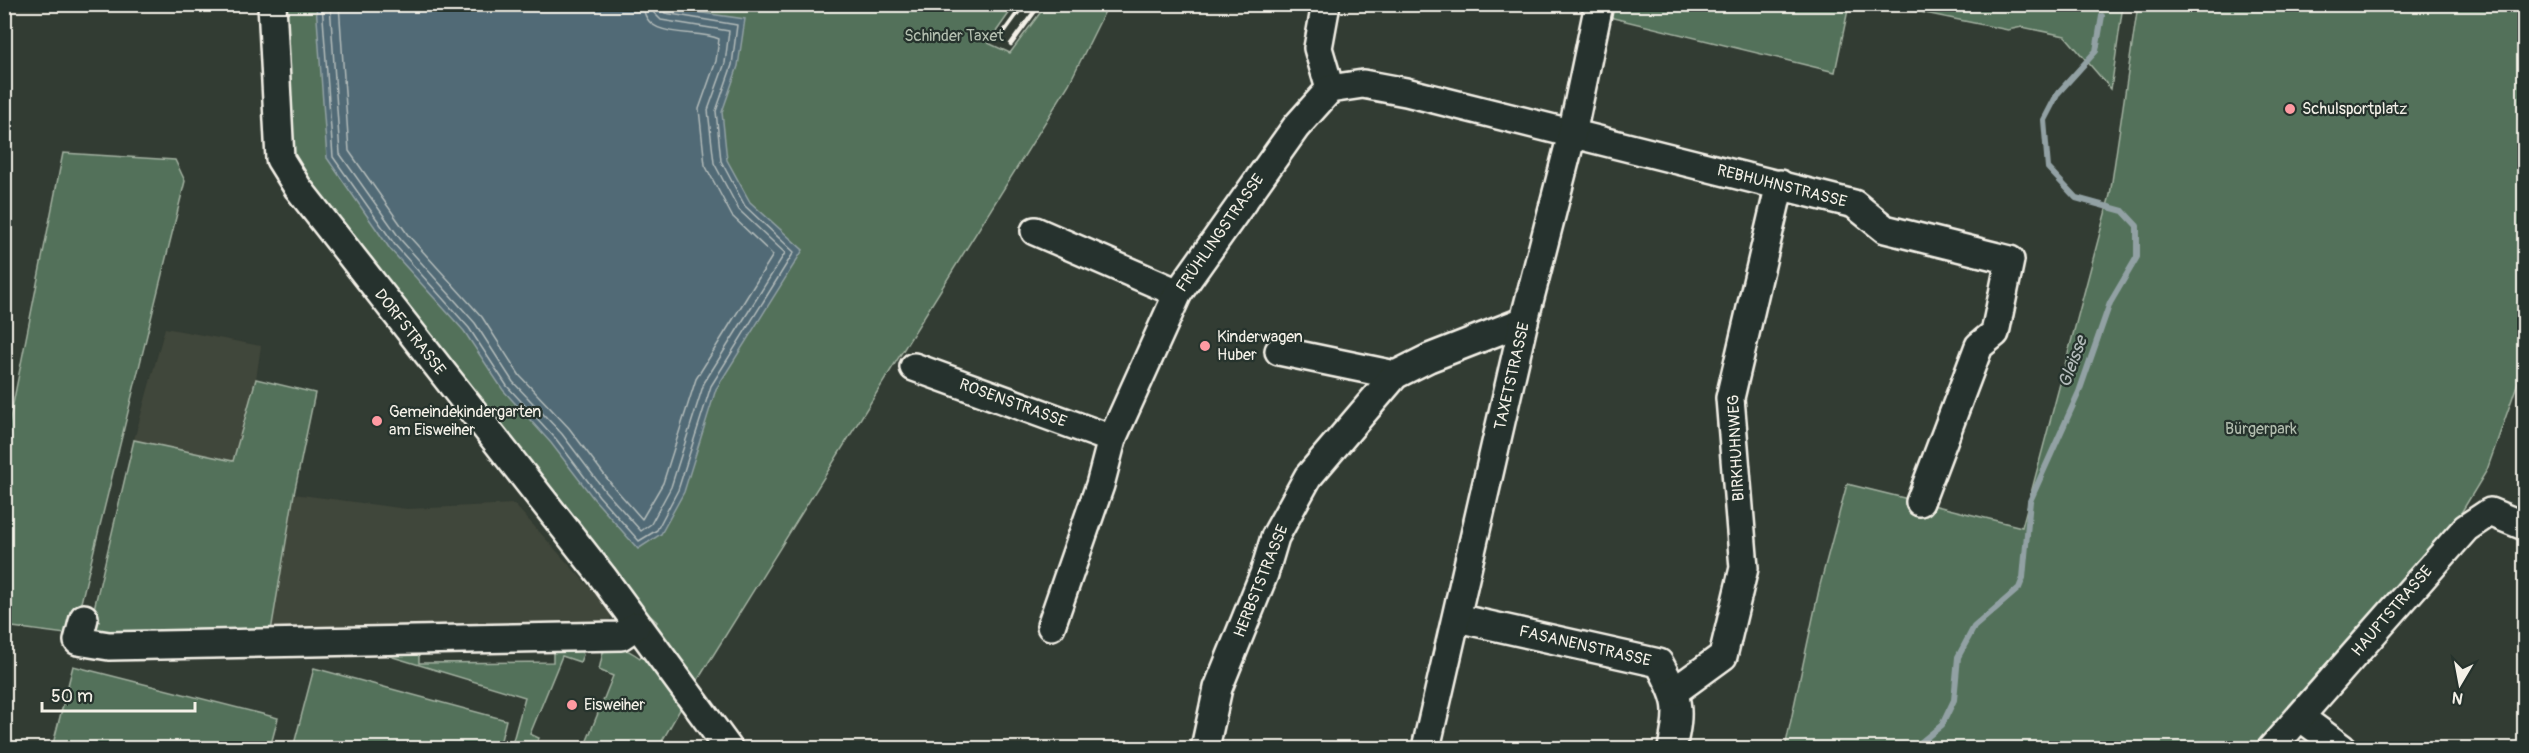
<svg xmlns="http://www.w3.org/2000/svg" width="2529" height="753" font-family="Pangolin,sans-serif">
	<rect width="100%" height="100%" fill="#323c33"/>
	<filter id="ink" filterUnits="userSpaceOnUse"><feTurbulence type="fractalNoise" baseFrequency=".0167" numOctaves="2"/><feDisplacementMap in="SourceGraphic" scale="12" xChannelSelector="R" yChannelSelector="G"/><feConvolveMatrix kernelMatrix="1 2 1 2 8 2 1 2 1" color-interpolation-filters="sRGB"/></filter>
	<g filter="url(#ink)">
		<g fill="#40463a">
			<polygon points="165,328 261,346 256,379 233,461 134,440"/>
			<polygon points="294,494 407,509 514,504 612,612 609,625 270,637"/>
		</g>
		<g fill="#52715a" stroke="#a3b1a1" stroke-width="1.5">
			<path d="M285,5H1015L988,43L1010,53L1046,5H1108L1069,84L689,694L658,748H584L613,676L599,670L603,652C618,645 626,648 640,658L657,622L626,594L311,185L296,162L290,140Z"/>
			<polygon points="1612,5 1849,5 1835,72 1609,17"/>
			<polygon points="1886,5 2123,5 2111,89 2065,36 2022,27 2008,30"/>
			<polygon points="2138,5 2524,5 2524,365 2487,470 2461,513 2256,748 1785,748 1820,585 1847,484 2022,527 2110,195"/>
			<polygon points="63,153 175,160 185,181 73,635 5,626 5,444"/>
			<polygon points="256,379 315,393 294,494 270,637 88,634 134,440 233,461"/>
			<polygon points="553,644 580,647 583,655 580,662 562,656 530,734 539,738 534,748 511,748 525,697 363,648 419,645 419,663 553,662"/>
			<polygon points="73,666 278,718 270,748 52,748"/>
			<polygon points="314,668 506,720 499,748 293,748"/>
		</g>
		<polygon fill="#516b76" stroke="#92a1a4" stroke-width="1.5" points="646,5 745,19 738,66 722,112 727,160 750,202 803,250 716,389 684,492 661,534 638,549 594,499 551,443 503,390 464,331 390,249 327,158 316,5"/>
		<g fill="none" stroke-linecap="round" stroke-linejoin="round">
			<g stroke="#b3bbba" stroke-width="1.5">
				<polyline points="322,4 333,157 395,245 469,328 507,386 556,439 599,496 639,541 657,530 678,490 711,386 794,252 745,206 721,161 716,111 732,65 737,25 665,13 659,4"/>
				<polyline points="330,4 340,154 401,240 475,323 513,382 562,434 605,491 641,531 651,524 671,487 704,383 785,253 739,210 714,163 708,110 725,63 729,31 661,20 654,13 652,4"/>
				<path d="M339,4L349,151L408,235L482,317L520,376L569,428L612,485L642,519L663,483L696,379L773,255L732,216L705,165L699,109L716,61L719,39C695,28 644,42 643,4"/>
			</g>
			<polyline stroke="#92a1a4" stroke-width="6" points="1914,748 1942,725 1954,700 1958,657 1974,627 2019,588 2023,578 2030,501 2079,392 2110,303 2137,257 2137,226 2123,211 2076,198 2048,168 2044,120 2058,93 2096,51 2102,16"/>
			<g stroke="#f4f1e8" stroke-width="32">
				<g id="minor">
					<polyline points="272,4 280,159 298,188 602,576 728,748"/>
					<polyline points="1326,4 1318,48 1330,89"/>
					<polyline points="1035,231 1178,293"/>
					<polyline points="1279,351 1395,375"/>
					<polyline points="914,367 1112,439"/>
					<polyline points="84,618 78,641 109,646 621,636 636,626"/>
					<path d="M1457,618L1659,663C1679,699 1681,708 1672,748"/>
					<polyline points="1051,626 1100,485 1112,439 1178,293 1296,127 1330,89 1363,84 1406,92 1854,204 1885,229 2010,260 1995,333 1979,346 1920,502"/>
					<polyline points="1675,691 1723,656 1744,568 1730,398 1780,184"/>
					<polyline points="2300,717 2342,748"/>
					<polyline points="1205,748 1218,688 1264,574 1275,537 1308,477 1395,375 1429,358 1524,321"/>
					<polyline points="1426,748 1524,321 1572,134 1599,4"/>
					<polyline points="2272,748 2466,528 2490,512 2524,526"/>
				</g>
			</g>
			<use href="#minor" stroke="#26332d" stroke-width="27"/>
			<g stroke="#f4f1e8" stroke-width="4.5">
				<polyline points="1001,36 1024,4"/>
				<polyline points="1011,44 1040,4"/>
			</g>
		</g>
	</g>
	<g fill="#ff9aa2" stroke="#26332d" stroke-width="2">
		<circle cx="2290" cy="109" r="6"/>
		<circle cx="1205" cy="346" r="6"/>
		<circle cx="377" cy="421" r="6"/>
		<circle cx="572" cy="705" r="6"/>
	</g>
	<g text-anchor="middle" dominant-baseline="central" stroke-width="4.5" stroke-linejoin="round" paint-order="stroke">
		<g font-size="16" fill="#b3beaf" stroke="#26332d">
			<text x="954" y="36">Schinder Taxet</text>
			<text x="2261" y="429">Bürgerpark</text>
		</g>
		<g font-size="16" fill="#f4f1e8" stroke="#26332d" text-anchor="start">
			<text x="2302" y="109">Schulsportplatz</text>
			<text x="1217" y="337">Kinderwagen<tspan x="1217" dy="18">Huber</tspan></text>
			<text x="389" y="412">Gemeindekindergarten<tspan x="389" dy="18">am Eisweiher</tspan></text>
			<text x="584" y="705">Eisweiher</text>
		</g>
		<g font-size="16" fill="#f4f1e8" stroke="#26332d">
			<text transform="translate(1782 186) rotate(14)">REBHUHNSTRASSE</text>
			<text transform="translate(1220 233) rotate(-55)">FRÜHLINGSTRASSE</text>
			<text transform="translate(410 332) rotate(52)">DORFSTRASSE</text>
			<text transform="translate(1512 376) rotate(-77)">TAXETSTRASSE</text>
			<text transform="translate(1013 403) rotate(20)">ROSENSTRASSE</text>
			<text transform="translate(1736 448) rotate(-93)">BIRKHUHNWEG</text>
			<text transform="translate(1261 581) rotate(-68)">HERBSTSTRASSE</text>
			<text transform="translate(2392 611) rotate(-49)">HAUPTSTRASSE</text>
			<text transform="translate(1585 646) rotate(13)">FASANENSTRASSE</text>
		</g>
		<g font-size="18" font-style="italic" fill="#b3bbba" stroke="#26332d">
			<text transform="translate(2073 362) rotate(-70)">Gleisse</text>
		</g>
	</g>
	<rect width="2529" height="753" fill="none" stroke="#26332d" stroke-width="24"/>
	<rect x="12" y="12" width="2505" height="729" fill="none" stroke="#f4f1e8" stroke-width="2" filter="url(#ink)"/>
	<g transform="translate(2460 684) rotate(190)" stroke="#26332d" stroke-width="4.5" paint-order="stroke">
	<path d="M0-4.5L10 22L0 15L-10 22Z" fill="#f4f1e8"/>
	<text y="-9" font-size="16" font-weight="bold" text-anchor="middle" fill="#f4f1e8">N</text>
	</g>
	<path d="M42 702v9h153v-9" fill="none" stroke="#f4f1e8" stroke-width="3"/>
	<text x="51" y="702" font-size="18" fill="#f4f1e8" stroke="#26332d" stroke-width="4.5" paint-order="stroke">50 m</text>
</svg>
